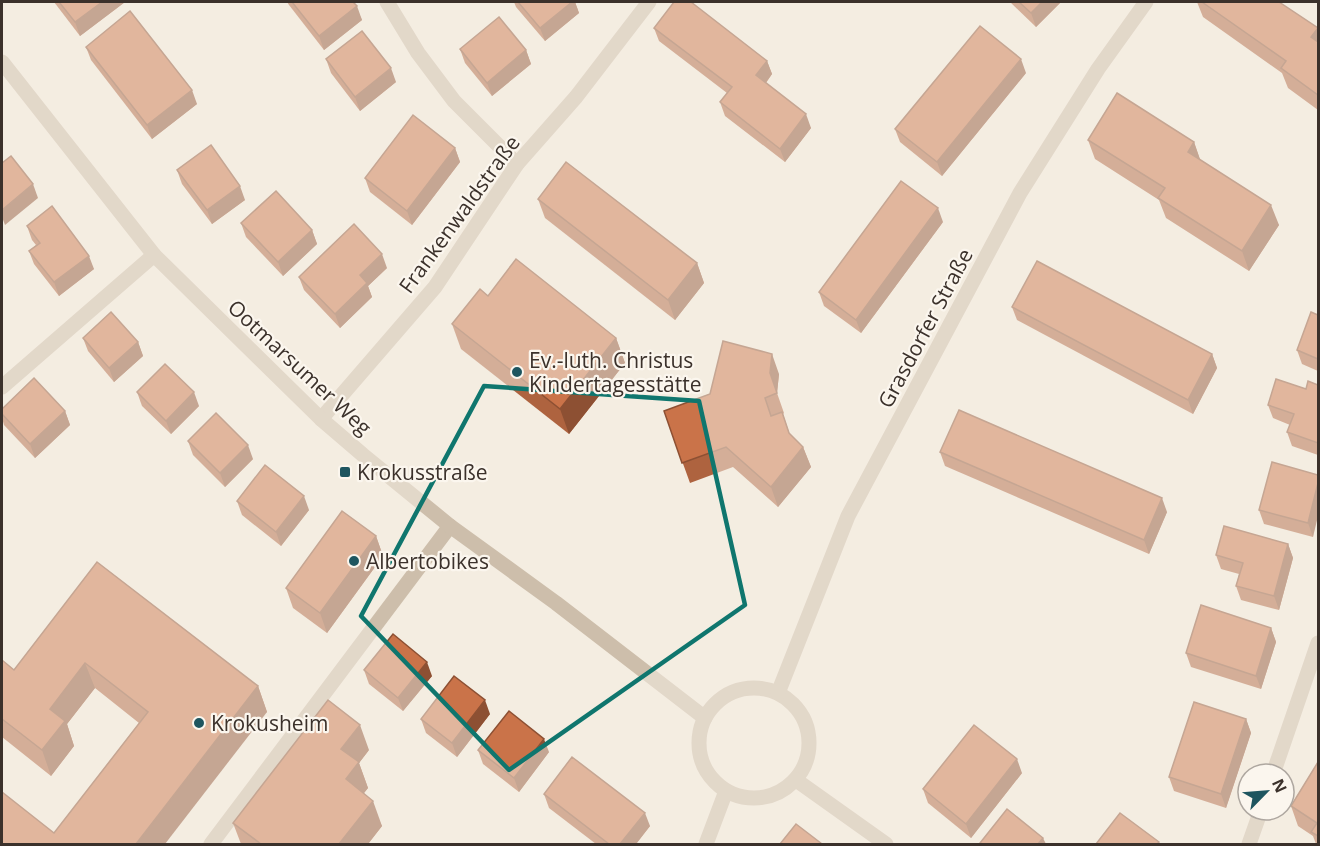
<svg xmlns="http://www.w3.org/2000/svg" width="1320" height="846" font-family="'Open Sans',sans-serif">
	<rect width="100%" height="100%" fill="#f4ede1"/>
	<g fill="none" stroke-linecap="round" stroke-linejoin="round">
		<g stroke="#cdbeab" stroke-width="15">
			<polyline points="387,2 418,53 454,101 517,164"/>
			<polyline points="2,387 154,255"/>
			<polyline points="321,419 435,287 517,164 576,97 649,2"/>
			<polyline points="1273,774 1318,643"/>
			<polyline points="211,844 450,526"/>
			<polyline points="1249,844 1261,810"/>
		</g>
		<g stroke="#cdbeab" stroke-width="15">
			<polyline points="2,62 154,255 321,419 363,455 450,526 556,603 705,718"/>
			<circle cx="754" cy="743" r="55"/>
			<polyline points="778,693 848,516 1020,193 1098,69 1146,2"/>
			<polyline points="796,780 886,844"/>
			<polyline points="706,844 726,791"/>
		</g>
	</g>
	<g fill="#ae633f">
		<polygon points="54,2 125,2 80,36"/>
		<polygon points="287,2 353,2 362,20 324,50 289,5"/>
		<polygon points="514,2 575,2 579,13 545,41 516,7"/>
		<polygon points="1010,2 1061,2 1036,27"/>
		<polygon points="1197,2 1279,2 1318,30 1318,110 1288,88 1282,73 1203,17"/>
		<polygon points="654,28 767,61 772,74 766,83 811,128 785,162 725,116 720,102 727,93 659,41"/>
		<polygon points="86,47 197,104 152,139 91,60"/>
		<polygon points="460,49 526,50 531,64 492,96 465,63"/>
		<polygon points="326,59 396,82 360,111 331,73"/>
		<polygon points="1026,73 942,176 900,142 895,129"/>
		<polygon points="1088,140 1194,142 1200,160 1279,225 1249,271 1166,218 1159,200 1095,159"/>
		<polygon points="455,148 460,162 412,225 370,192 365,178"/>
		<polygon points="177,170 245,200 212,224 182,184"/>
		<polygon points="538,199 697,263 704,283 675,320 545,218"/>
		<polygon points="943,222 861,333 824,306 819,292"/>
		<polygon points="241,223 312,230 317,244 283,276 246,237"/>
		<polygon points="27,226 94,269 59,296 34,264 29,251 36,245 32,240"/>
		<polygon points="387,268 368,286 372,297 340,328 304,290 299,277"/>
		<polygon points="488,296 616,338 625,363 569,434 461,349 452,324"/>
		<polygon points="1012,307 1212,354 1217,368 1193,414 1017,320"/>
		<polygon points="1318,315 1318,371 1302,364 1297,350"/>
		<polygon points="83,338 138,342 143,356 114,382 88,351"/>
		<polygon points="779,374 777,393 784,413 783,414 790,435 803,447 811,467 778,507 733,467 690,483 664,411"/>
		<polygon points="1318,385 1318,455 1292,446 1287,432 1290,425 1273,418 1268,405 1306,389"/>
		<polygon points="137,392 199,406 171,434 142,406"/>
		<polygon points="2,409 65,411 70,425 35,458 4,425 2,418"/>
		<polygon points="188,441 253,459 225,487 193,455"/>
		<polygon points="940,452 1167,512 1149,554 945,466"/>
		<polygon points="1318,475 1313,537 1264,524 1259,510"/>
		<polygon points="237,501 309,510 281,546 242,515"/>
		<polygon points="376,536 383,556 327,633 293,608 286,588"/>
		<polygon points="1288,544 1293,558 1279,610 1241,600 1236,586 1239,574 1221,569 1216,555"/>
		<polygon points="97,562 258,686 267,712 54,833 139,723 95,688 67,724 74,746 51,776 2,737 2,660 14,670"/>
		<polygon points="1271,628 1276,642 1261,689 1191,667 1186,653"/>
		<polygon points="364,670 432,676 403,711 369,684"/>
		<polygon points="490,714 457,757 426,733 421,719"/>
		<polygon points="1246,719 1251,733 1226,808 1174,791 1169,777"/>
		<polygon points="369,750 359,763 368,788 364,793 382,826 368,844 241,844 233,823"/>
		<polygon points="478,750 549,752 519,792 483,764"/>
		<polygon points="1318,762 1318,844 1316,844 1313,836 1298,826 1291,806"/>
		<polygon points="1022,773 971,838 928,803 923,789"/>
		<polygon points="544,794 650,826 636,844 596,844 549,808"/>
	</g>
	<g fill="#8d5033">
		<polygon points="102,2 125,2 80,36 75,22"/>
		<polygon points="572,2 575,2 579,13 545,41 540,28"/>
		<polygon points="1042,2 1061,2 1036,27 1031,13"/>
		<polygon points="357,6 362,20 324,50 319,36"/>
		<polygon points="1318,28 1318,57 1311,37"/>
		<polygon points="526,50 531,64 492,96 487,83"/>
		<polygon points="1021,59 1026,73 942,176 937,162"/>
		<polygon points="767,61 772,74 761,89 756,75"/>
		<polygon points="391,68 396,82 360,111 355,97"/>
		<polygon points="192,90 197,104 152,139 147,125"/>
		<polygon points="806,114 811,128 785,162 780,149"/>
		<polygon points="1194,142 1201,162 1188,152"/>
		<polygon points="455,148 460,162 412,225 407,211"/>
		<polygon points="33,184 38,198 5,225 2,217 2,210"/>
		<polygon points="240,186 245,200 212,224 207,210"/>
		<polygon points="1271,205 1279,225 1249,271 1242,251"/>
		<polygon points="938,208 943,222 861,333 856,320"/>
		<polygon points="312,230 317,244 283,276 278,262"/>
		<polygon points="382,254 387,268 368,286 372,297 340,328 335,314 360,275"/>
		<polygon points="89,256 94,269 59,296 54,282"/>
		<polygon points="697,263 704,283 675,320 668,300"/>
		<polygon points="616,338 625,363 569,434 560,409"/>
		<polygon points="138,342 143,356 114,382 109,368"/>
		<polygon points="772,354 779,374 777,393 784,413 770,373"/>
		<polygon points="1212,354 1217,368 1193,414 1188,400"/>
		<polygon points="194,392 199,406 171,434 166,421"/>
		<polygon points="65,411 70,425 35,458 30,444"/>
		<polygon points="248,445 253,459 225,487 220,473"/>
		<polygon points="803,447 811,467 778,507 771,487"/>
		<polygon points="1318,483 1318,516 1313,537 1308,523"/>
		<polygon points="304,496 309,510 281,546 276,532"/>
		<polygon points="1162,498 1167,512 1149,554 1144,540"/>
		<polygon points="376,536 383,556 327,633 320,613"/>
		<polygon points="1288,544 1293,558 1279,610 1274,596"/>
		<polygon points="1271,628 1276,642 1261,689 1256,676"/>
		<polygon points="427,662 432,676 403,711 398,698"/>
		<polygon points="85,663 95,688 67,724 74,746 51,776 42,750 50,709"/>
		<polygon points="258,686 267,712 165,844 136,844"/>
		<polygon points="485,700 490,714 457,757 452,743"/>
		<polygon points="1246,719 1251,733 1226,808 1221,794"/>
		<polygon points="360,725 369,750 359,763 368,788 355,804 346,779 341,749"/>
		<polygon points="544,739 549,752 519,792 514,778"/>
		<polygon points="1017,759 1022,773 971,838 966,824"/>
		<polygon points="373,801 382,826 368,844 339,844"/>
		<polygon points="645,813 650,826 636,844 620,844"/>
		<polygon points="1043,838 1046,844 1038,844"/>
	</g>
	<g fill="#ca7349" stroke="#8d5033" stroke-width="1.5">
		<polygon points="59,2 102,2 75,22"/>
		<polygon points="292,2 353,2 357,6 319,36"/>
		<polygon points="518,2 572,2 540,28"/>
		<polygon points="674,2 691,2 767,61 756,75 806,114 780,149 720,102 732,87 654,28"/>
		<polygon points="1019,2 1042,2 1031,13"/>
		<polygon points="1202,2 1279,2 1318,28 1311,37 1318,42 1318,95 1281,68 1286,61"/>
		<polygon points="130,11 192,90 147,125 86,47"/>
		<polygon points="499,17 526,50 487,83 460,49"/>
		<polygon points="980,26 1021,59 937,162 895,129"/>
		<polygon points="362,31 391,68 355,97 326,59"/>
		<polygon points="1117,93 1194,142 1188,152 1271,205 1242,251 1158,198 1165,188 1088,140"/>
		<polygon points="413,115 455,148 407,211 365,178"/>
		<polygon points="211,145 240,186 207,210 177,170"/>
		<polygon points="11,156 33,184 2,210 2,162 2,163"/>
		<polygon points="566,162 697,263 668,300 538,199"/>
		<polygon points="901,181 938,208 856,320 819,292"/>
		<polygon points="276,191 312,230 278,262 241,223"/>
		<polygon points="52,206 89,256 54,282 29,251 40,243 27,226"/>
		<polygon points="354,224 382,254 360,275 367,283 335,314 299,277"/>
		<polygon points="516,259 616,338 560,409 452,324 480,289 488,296"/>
		<polygon points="1037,261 1212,354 1188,400 1012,307"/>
		<polygon points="111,312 138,342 109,368 83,338"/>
		<polygon points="1311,312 1318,315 1318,359 1297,350"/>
		<polygon points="723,341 772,354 770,373 777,393 765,398 771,416 782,412 789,433 803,447 771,487 726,447 682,463 664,411 710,394"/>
		<polygon points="165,364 194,392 166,421 137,392"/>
		<polygon points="34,378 65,411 30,444 2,414 2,409"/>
		<polygon points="1276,379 1306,389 1308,381 1318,385 1318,443 1287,432 1294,414 1268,405"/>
		<polygon points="959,410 1162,498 1144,540 940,452"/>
		<polygon points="216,413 248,445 220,473 188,441"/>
		<polygon points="1272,462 1318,475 1318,483 1308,523 1259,510"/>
		<polygon points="265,465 304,496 276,532 237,501"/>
		<polygon points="342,511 376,536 320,613 286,588"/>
		<polygon points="1224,526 1288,544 1274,596 1236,586 1243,563 1216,555"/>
		<polygon points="97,562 258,686 136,844 2,844 2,792 54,833 148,712 85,663 50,709 65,721 42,750 2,719 2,660 14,670"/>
		<polygon points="1201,605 1271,628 1256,676 1186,653"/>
		<polygon points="393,634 427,662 398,698 364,670"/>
		<polygon points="454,676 485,700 452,743 421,719"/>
		<polygon points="328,700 360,725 341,749 359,762 346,779 373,801 339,844 261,844 233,823"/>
		<polygon points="1194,702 1246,719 1221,794 1169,777"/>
		<polygon points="509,711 544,739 514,778 478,750"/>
		<polygon points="974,725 1017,759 966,824 923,789"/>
		<polygon points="572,757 645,813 620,844 609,844 544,794"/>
		<polygon points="1318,762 1318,836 1311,832 1317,823 1291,806"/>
		<polygon points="1007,809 1043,838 1038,844 982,844 980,843"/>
		<polygon points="1120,813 1159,842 1157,844 1096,844"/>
		<polygon points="796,824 822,844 780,844"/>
	</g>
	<path d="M0 0H1320V846H0ZM484,386L699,401L745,605L509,770L361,616Z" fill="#f4ede1" fill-opacity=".55" fill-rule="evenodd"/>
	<path fill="none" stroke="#0f766e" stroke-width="4.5" stroke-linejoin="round" d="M484,386L699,401L745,605L509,770L361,616Z"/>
	<g fill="#1e555f" stroke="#fbf6ee" stroke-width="2">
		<circle cx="517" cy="372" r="6"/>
		<rect x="339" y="466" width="12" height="12" rx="3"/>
		<circle cx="354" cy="561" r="6"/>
		<circle cx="199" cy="723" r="6"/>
	</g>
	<g text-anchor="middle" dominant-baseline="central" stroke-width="4.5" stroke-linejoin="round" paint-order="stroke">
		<g font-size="21" fill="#3b312b" stroke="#fbf6ee">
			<text transform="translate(459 214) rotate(-54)">Frankenwaldstraße</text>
			<text transform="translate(925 328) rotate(-62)">Grasdorfer Straße</text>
			<text transform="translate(300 367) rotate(43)">Ootmarsumer Weg</text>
		</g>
		<g font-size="21" fill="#3b312b" stroke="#fbf6ee" text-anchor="start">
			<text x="529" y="360">Ev.-luth. Christus<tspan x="529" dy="24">Kindertagesstätte</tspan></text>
			<text x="357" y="472">Krokusstraße</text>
			<text x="366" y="561">Albertobikes</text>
			<text x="211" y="723">Krokusheim</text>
		</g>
	</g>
	<rect width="1320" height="846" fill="none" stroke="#3b312b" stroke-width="6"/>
	<g transform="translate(1266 792) rotate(65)"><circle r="28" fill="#fbf6ee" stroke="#aea7a0" stroke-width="1.5"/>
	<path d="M0-4.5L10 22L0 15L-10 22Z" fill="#1e555f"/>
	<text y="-9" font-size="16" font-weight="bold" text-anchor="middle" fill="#3b312b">N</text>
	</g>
</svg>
